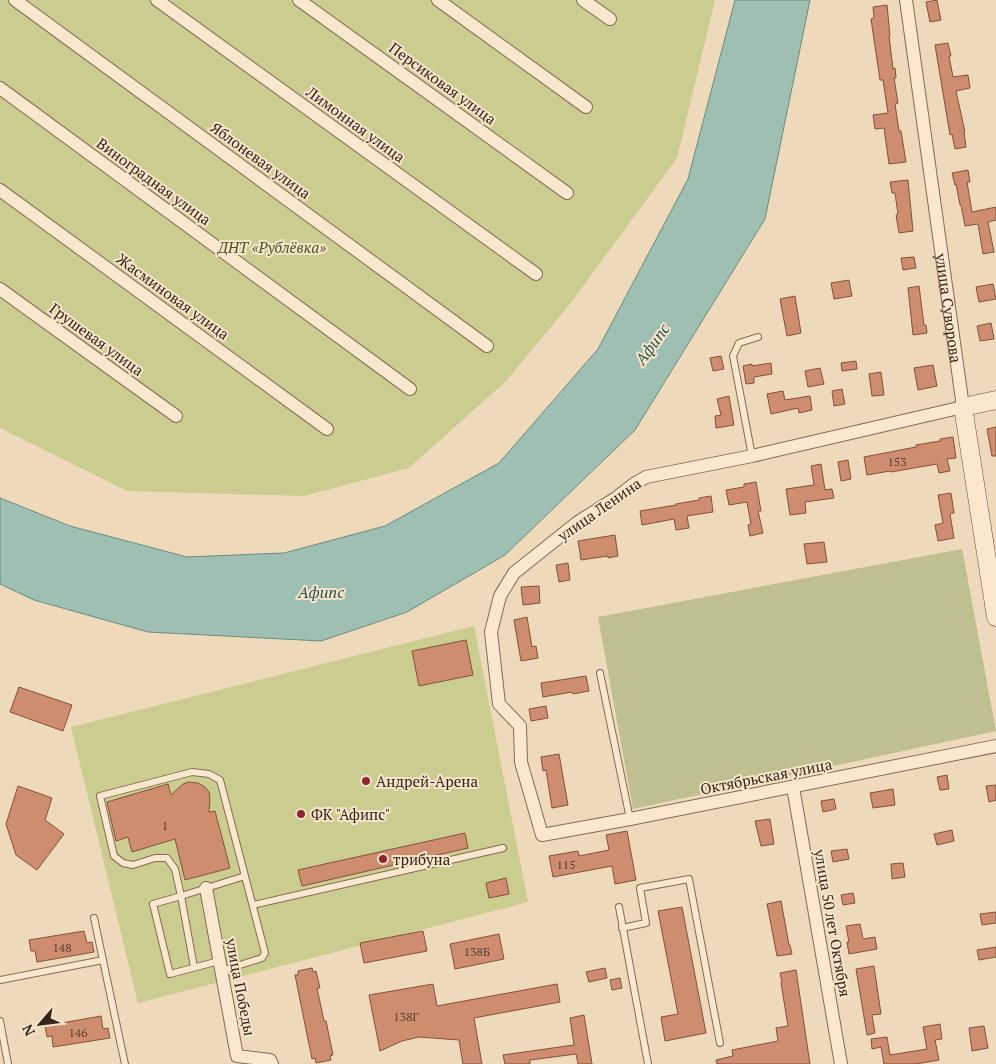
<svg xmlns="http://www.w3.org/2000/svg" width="996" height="1064" viewBox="0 0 996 1064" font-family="'PT Serif',serif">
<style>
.green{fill:#cbcc8f}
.cemetery{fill:#bfc08f}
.water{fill:#9fbfb2;stroke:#678c7f}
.building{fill:#ce8d6f;stroke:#85503a}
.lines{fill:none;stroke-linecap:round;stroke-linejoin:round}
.lane-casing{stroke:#856955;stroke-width:8}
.street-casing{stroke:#856955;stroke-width:14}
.secondary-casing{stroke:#674b38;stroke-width:19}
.lane{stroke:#f9e8cd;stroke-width:6}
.street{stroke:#f9e8cd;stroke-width:12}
.secondary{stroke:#f9e8cd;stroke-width:18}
.poi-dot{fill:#952330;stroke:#f6e5ca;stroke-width:2}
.labels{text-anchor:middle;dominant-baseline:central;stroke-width:4;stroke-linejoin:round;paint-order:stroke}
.number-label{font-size:12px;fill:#5a3e2f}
.street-label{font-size:15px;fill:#34241a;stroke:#f6e5ca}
.park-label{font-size:15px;font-style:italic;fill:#495120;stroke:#f6e5ca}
.poi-label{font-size:15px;fill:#34241a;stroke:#f6e5ca;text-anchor:start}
.water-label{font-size:16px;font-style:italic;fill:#29544d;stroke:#f6e5ca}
</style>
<rect width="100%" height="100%" fill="#eed9bb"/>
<g class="green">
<polygon points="0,0 715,0 677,158 570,304 505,382 409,468 304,496 127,491 0,428"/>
<polygon points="474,626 528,902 138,1003 71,727"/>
</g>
<polygon class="cemetery" points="962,549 996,731 633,809 598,617"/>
<polygon class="water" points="735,0 810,0 765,219 635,430 505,555 407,612 321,641 148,632 34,600 0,584 0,498 70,526 187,557 284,553 385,526 499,463 598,349 688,179"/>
<g class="building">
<polygon points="937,0 941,20 930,22 926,2"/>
<polygon points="887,5 890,36 889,36 893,69 895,68 896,78 894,78 898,103 895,104 899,131 901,131 906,162 889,164 884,128 875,129 873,115 888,113 883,80 880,80 871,19 874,18 873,7"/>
<polygon points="948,43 951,56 949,56 953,77 968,75 970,88 956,91 965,132 964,132 966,147 955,149 952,134 950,135 935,45"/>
<polygon points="968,170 970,182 967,182 972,212 996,207 996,220 988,222 994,252 983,254 978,224 965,226 961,205 960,205 956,184 955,185 952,173"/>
<polygon points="908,180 913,231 899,233 896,215 898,214 895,193 892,193 890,182"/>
<polygon points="914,257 916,268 903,270 901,258"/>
<polygon points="849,280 852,296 834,299 831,283"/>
<polygon points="993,284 996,299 979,302 976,287"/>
<polygon points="919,286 924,325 926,325 927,333 913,335 908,288"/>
<polygon points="795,296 801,333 787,336 780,299"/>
<polygon points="991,323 994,339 980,341 977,326"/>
<polygon points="721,356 724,369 713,371 710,358"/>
<polygon points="856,361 857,369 842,371 841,363"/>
<polygon points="771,363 772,374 754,377 754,383 746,384 743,366 752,364 752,366"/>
<polygon points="933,365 937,386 918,390 914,368"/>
<polygon points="820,368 824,384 808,387 805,371"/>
<polygon points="881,372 884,395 872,396 869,374"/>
<polygon points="842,389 845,404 834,406 832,391"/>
<polygon points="783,391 785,400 810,396 812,410 799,413 798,408 771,414 767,394"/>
<polygon points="729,396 734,425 716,428 715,416 721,415 717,399"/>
<polygon points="996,427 996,456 992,456 987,429"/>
<polygon points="953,437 956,458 947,459 950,471 939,473 937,464 891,472 890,471 867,475 864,457 916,447 916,445 940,441 940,439"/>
<polygon points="848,460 851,479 841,481 838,462"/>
<polygon points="821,464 825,490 832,489 834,498 805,502 806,513 790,515 786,489 814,485 811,466"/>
<polygon points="756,482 761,511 758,511 763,533 750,536 748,525 751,524 747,502 729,505 726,490 744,487 744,484"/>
<polygon points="951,493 954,513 950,514 954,538 938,541 935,525 943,523 938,495"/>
<polygon points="711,496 713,512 687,516 689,528 676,530 674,519 642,525 640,511 676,505 676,504 699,500 699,498"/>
<polygon points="615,535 618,556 608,558 608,556 581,560 578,541"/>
<polygon points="824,542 827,562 807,564 804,544"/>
<polygon points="568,563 570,580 559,582 556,565"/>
<polygon points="539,586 540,603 523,605 521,587"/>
<polygon points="527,617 532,647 536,646 538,658 521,661 514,620"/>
<polygon points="466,640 473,675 419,686 412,651"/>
<polygon points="586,676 589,691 573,694 572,692 543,697 541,683"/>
<polygon points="19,687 72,705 63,731 10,712"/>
<polygon points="546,706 548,718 531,721 529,709"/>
<polygon points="559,754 568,805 552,808 546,770 543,771 541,757"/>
<polygon points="947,775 949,789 940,790 937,777"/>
<polygon points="189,782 198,783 205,787 209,792 210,800 209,812 215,811 230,868 185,880 175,839 132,852 128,837 116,841 107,802 168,784 171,795 183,784"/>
<polygon points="996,785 996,800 989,802 986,786"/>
<polygon points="18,786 52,798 45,820 64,834 37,870 16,855 6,824"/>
<polygon points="893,789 895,805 873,808 870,793"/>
<polygon points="834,799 836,809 823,812 821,801"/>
<polygon points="770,819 774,844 761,846 755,821"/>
<polygon points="952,830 954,841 937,845 934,834"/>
<polygon points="627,831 636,880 615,884 612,866 553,877 549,856 578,851 579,856 609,850 606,835"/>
<polygon points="465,833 468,848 302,886 298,870"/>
<polygon points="847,849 849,859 833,862 831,851"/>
<polygon points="903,863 905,877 892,879 891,864"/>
<polygon points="506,878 509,894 489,898 486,883"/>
<polygon points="853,893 855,903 843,905 841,895"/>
<polygon points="781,901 789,945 790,945 792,954 777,956 767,904"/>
<polygon points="682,907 706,1033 665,1041 661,1017 678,1014 658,911"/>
<polygon points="996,912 996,923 982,925 980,914"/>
<polygon points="860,924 863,939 875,937 877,949 849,954 847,942 849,942 846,926"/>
<polygon points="84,931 87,943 92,942 94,952 37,962 35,951 31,951 29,940"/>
<polygon points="423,931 427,951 364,963 360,943"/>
<polygon points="499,934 504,959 455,969 450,944"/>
<polygon points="996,947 996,957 979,960 977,950"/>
<polygon points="874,966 881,1014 872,1015 875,1033 867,1035 856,969"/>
<polygon points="312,968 313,972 316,971 320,988 317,988 324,1021 326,1021 333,1055 330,1056 331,1060 316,1063 315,1058 312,1059 295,975 298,975 298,971"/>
<polygon points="605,968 607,978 589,982 586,972"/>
<polygon points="796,970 810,1064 717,1064 716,1060 733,1056 732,1050 778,1041 776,1028 788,1026 781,983 782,983 780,973"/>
<polygon points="620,978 622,988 612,990 610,980"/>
<polygon points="433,984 437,1006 557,984 560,1002 474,1018 482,1064 463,1064 459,1040 419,1037 402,1041 380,1051 369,995"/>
<polygon points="584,1015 592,1064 578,1064 576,1054 530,1060 530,1064 505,1064 503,1055 574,1045 570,1018"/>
<polygon points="101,1016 103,1029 108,1028 110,1038 53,1047 52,1036 47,1037 45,1026"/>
<polygon points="940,1024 942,1039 935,1040 939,1060 916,1064 884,1064 881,1047 872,1049 871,1039 887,1037 890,1055 927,1049 923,1027"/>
<polygon points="984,1026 988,1048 972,1051 969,1028"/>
</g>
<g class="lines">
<g class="lane-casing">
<g id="lane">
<polyline points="752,456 733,356 739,343 758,337"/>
<polyline points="600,673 630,819"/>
<polyline points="253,905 503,848"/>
<polyline points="619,907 648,1064"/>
<polyline points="94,918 125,1064"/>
<polyline points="622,928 646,923 640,888 689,879 720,1043"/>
<polyline points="194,967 181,896 153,904 170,974 219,961"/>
<polyline points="221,971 262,958 265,953 220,780 209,774 192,772 100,796 114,856 123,863 133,865 155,858 167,858 175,869 181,896 245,876"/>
<polyline points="0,980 103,960"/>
<polyline points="0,1021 8,1064"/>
</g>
</g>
<g class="street-casing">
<g id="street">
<polyline points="15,0 487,346"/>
<polyline points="157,0 536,274"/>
<polyline points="299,0 567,193"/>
<polyline points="438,0 586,107"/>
<polyline points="583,0 610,19"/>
<path id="s1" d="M906,0L963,407L752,456L646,477L634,484L616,498L578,522L514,573L500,596L491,632L499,704L520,726L521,762L542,835L630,819L996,746"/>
<polyline points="0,88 410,389"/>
<polyline points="0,190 327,429"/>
<polyline points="0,289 176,416"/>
<polyline points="793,787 841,1064"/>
<polyline points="206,888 237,1056 270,1060 272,1064"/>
</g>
</g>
<g class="secondary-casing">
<polyline id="secondary" points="996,400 963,407 996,617"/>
</g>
<use href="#lane" class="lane"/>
<use href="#street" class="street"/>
<use href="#secondary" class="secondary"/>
</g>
<g class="poi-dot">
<circle cx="366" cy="781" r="5"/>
<circle cx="301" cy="814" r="5"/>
<circle cx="383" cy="859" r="5"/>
</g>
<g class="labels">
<g class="number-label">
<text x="897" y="461">153</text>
<text x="165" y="825">1</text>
<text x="566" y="864">115</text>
<text x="62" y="947">148</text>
<text x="477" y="951">138Б</text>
<text x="406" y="1016">138Г</text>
<text x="78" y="1032">146</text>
</g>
<g class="street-label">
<text transform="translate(443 83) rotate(36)">Персиковая улица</text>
<text transform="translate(356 124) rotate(36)">Лимонная улица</text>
<text transform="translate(261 160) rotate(36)">Яблоневая улица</text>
<text transform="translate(154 181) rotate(36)">Виноградная улица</text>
<text transform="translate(173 296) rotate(36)">Жасминовая улица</text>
<text stroke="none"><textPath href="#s1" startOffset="311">улица Суворова</textPath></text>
<text transform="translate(97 339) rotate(36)">Грушевая улица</text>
<text transform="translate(599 509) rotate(-35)">улица Ленина</text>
<text transform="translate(766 776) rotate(-11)">Октябрьская улица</text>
<text transform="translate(833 923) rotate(80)">улица 50 лет Октября</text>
<text transform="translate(241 987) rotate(79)">улица Победы</text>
</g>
<g class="park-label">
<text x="272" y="247">ДНТ «Рублёвка»</text>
</g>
<g class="poi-label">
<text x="376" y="781">Андрей-Арена</text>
<text x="311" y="814">ФК "Афипс"</text>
<text x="393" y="859">трибуна</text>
</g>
<g class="water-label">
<text transform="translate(652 344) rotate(-54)">Афипс</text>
<text x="321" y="592">Афипс</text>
</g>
</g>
<g transform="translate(40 1024) rotate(242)" stroke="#f6e5ca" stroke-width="4" paint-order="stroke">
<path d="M0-4L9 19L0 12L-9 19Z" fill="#34241a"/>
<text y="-8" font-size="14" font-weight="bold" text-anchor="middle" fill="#34241a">N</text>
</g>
</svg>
